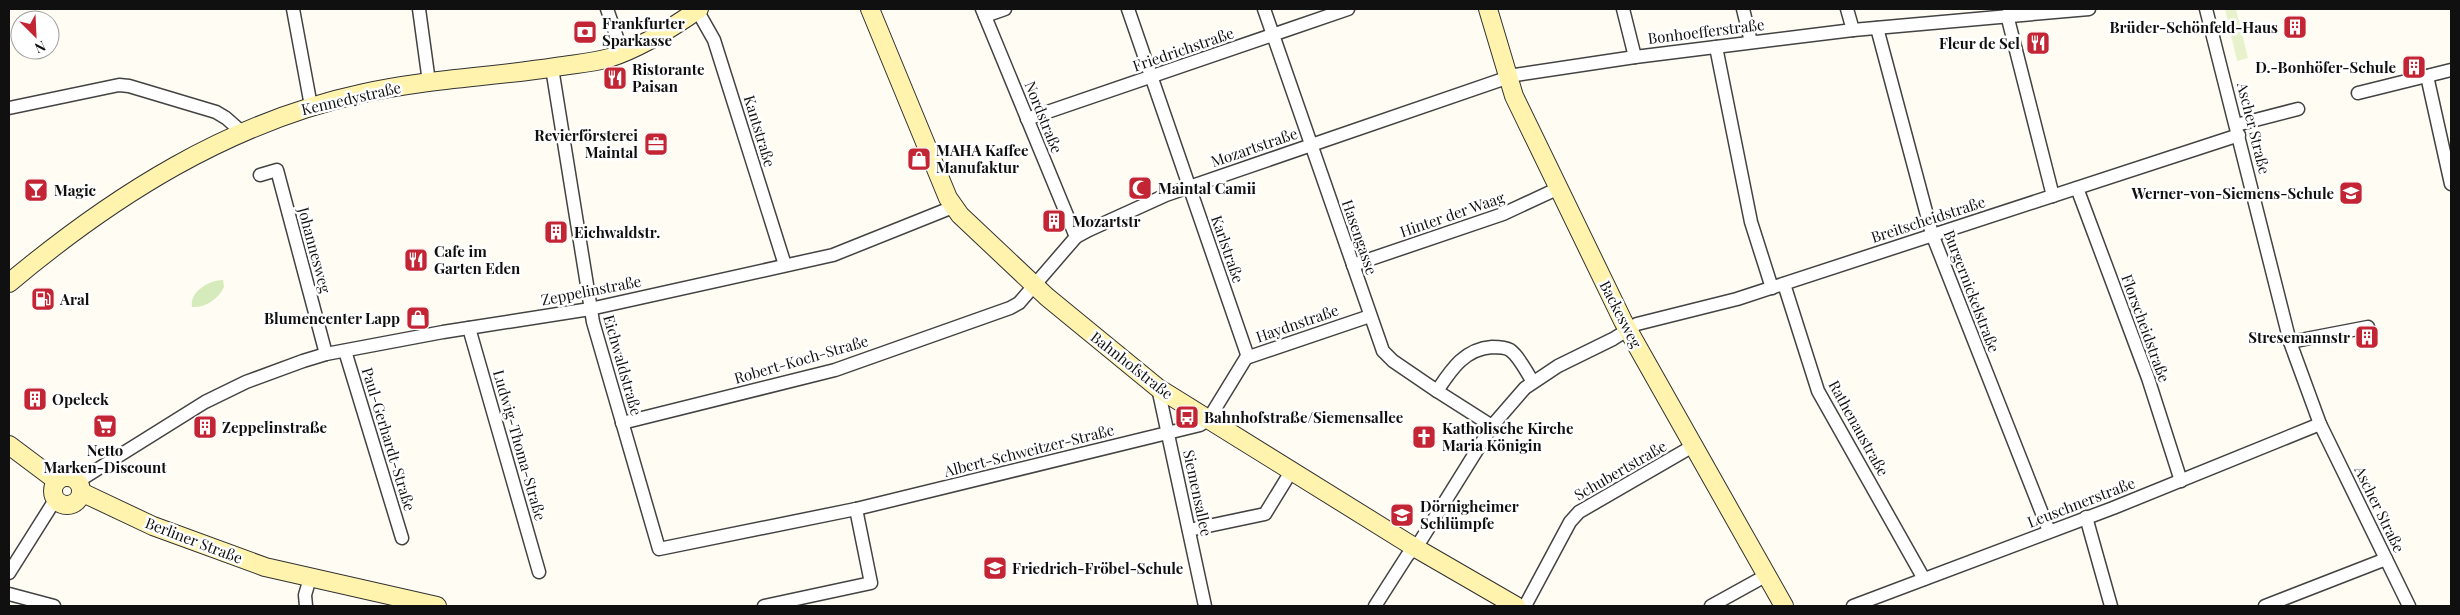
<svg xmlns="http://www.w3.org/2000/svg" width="2460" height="615" viewBox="0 0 2460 615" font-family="'Playfair Display',serif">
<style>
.green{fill:#d6ebbc}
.pitch{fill:#e7f2cd}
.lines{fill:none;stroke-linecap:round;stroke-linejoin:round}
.street-casing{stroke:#434343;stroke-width:15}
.secondary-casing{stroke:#323232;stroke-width:20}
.street{stroke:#fff;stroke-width:12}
.secondary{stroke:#fff3ae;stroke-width:18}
.labels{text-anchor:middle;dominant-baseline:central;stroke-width:5;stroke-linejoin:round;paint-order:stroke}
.poi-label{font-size:15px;font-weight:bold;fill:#101010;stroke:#fff;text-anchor:start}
.street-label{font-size:15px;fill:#101010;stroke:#fff}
</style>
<rect width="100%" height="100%" fill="#fffcf3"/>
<path class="green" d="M223,280L224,287C218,299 206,308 192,307C189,292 209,280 223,280Z"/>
<polygon class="pitch" points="2225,9 2236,9 2248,58 2237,61"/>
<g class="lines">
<g class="street-casing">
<g id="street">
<polyline points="293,9 311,106"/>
<polyline points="419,9 429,82"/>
<polyline points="607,9 622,52"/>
<polyline points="982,9 1076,237"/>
<polyline points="1128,9 1248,357"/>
<polyline points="1264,9 1383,351 1393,361 1437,391 1492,426"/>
<polyline points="1623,9 1635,57"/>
<polyline points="1743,9 1751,42"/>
<polyline points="1847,9 1853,30"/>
<polyline points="2206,9 2290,342 2320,424 2409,606"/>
<polyline points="697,10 714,40 785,265"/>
<polyline points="2007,15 2053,196"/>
<polyline points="985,16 1005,9"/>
<polyline points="1877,28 1932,234 2049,531"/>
<polyline points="1716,47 1751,222 1772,288"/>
<polyline points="552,68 593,322 659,549 856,509 1200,425 1208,420 1246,358 1370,316"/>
<polyline points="2427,76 2451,184"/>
<polyline points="2358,93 2451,70"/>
<polyline points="9,108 119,85 129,86 216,112 226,118 243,133"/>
<polyline points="1027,119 1348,9"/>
<polyline points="2236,125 2298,109"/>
<polyline points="260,175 277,170 326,354"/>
<polyline points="2077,188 2148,378 2181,481"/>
<polyline points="1353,265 1503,214 1559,188"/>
<polyline points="1784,284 1818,391 1924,579"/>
<polyline points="469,328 539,572"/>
<polyline points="2290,342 2368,327"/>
<polyline points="345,351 402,538"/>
<polyline points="1158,388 1205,606"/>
<path d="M1437,391C1451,370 1464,349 1492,347C1498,347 1505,347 1510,350C1520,357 1526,372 1533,382"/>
<polyline points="622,423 835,370 1010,308 1019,303 1076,237 1089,230 1166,195 1515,75 1635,57 1853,30 2089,9"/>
<polyline points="77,482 205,402 246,382 303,361 326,354 443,332 590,309 833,255 953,207"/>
<polyline points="2086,517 2111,606"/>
<polyline points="1189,530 1265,514 1292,470"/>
<polyline points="9,573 55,500"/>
<polyline points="9,594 54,606"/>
<polyline points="306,606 305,595 310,578"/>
<polyline points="764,606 871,583 856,509"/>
<polyline points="1375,606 1407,556 1421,540 1492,426 1525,388 1558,366 1613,339 1637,324 1737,299 2239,135"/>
<polyline points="1525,606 1570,522 1579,512 1693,446"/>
<polyline points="1711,606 1767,575"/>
<polyline points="1853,606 2113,508 2320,424"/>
<polyline points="2265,606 2386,559"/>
</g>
</g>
<g class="secondary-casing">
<g id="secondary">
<polyline points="870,9 948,198 960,215 1047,297 1158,388 1414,547 1516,606"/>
<polyline points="1488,9 1514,96 1623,321 1784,606"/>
<path d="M9,283C113,196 229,122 364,93C427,79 492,77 556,67C573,64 592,63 609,58C640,48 672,28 699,9"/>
<polyline points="9,445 57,481"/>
<circle cx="67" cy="491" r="14"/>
<polyline points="81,492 153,526 265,567 437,606"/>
</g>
</g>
<use href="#street" class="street"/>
<use href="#secondary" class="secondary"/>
</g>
<defs>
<g id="building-square" transform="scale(1.25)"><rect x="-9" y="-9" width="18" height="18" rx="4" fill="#c32534" stroke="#fff"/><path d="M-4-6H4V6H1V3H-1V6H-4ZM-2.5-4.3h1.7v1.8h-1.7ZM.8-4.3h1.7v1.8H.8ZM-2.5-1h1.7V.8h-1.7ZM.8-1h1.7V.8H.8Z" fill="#fff"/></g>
<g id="bank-square" transform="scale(1.25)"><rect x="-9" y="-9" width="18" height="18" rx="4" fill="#c32534" stroke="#fff"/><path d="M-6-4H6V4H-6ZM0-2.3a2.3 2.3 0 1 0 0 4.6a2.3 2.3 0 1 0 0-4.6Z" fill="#fff"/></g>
<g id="restaurant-square" transform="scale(1.25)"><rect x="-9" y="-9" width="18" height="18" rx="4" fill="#c32534" stroke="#fff"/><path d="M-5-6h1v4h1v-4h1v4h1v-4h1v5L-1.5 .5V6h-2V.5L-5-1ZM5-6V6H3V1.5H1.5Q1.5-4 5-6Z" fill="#fff"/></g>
<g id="office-square" transform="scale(1.25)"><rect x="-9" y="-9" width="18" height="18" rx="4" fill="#c32534" stroke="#fff"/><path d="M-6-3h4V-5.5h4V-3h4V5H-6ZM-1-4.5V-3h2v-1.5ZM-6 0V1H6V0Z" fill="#fff"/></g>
<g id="shop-square" transform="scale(1.25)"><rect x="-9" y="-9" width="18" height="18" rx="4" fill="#c32534" stroke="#fff"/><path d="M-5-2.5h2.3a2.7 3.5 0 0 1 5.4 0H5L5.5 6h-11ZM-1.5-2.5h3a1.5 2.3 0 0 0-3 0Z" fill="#fff"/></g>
<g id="mosque-square" transform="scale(1.25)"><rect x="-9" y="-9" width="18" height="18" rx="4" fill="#c32534" stroke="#fff"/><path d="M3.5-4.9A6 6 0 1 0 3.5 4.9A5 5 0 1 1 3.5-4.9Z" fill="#fff"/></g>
<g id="bar-square" transform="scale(1.25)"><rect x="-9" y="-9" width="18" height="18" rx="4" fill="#c32534" stroke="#fff"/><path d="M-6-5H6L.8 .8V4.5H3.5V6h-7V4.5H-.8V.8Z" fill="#fff"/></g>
<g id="school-square" transform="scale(1.25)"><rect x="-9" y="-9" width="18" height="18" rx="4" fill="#c32534" stroke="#fff"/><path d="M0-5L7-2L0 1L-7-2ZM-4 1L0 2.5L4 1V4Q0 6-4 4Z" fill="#fff"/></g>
<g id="fuel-square" transform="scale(1.25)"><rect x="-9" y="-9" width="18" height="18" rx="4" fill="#c32534" stroke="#fff"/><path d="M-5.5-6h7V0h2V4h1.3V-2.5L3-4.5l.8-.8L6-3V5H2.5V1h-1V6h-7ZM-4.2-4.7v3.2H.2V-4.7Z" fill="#fff"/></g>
<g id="bus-square" transform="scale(1.25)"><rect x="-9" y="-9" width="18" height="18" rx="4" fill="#c32534" stroke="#fff"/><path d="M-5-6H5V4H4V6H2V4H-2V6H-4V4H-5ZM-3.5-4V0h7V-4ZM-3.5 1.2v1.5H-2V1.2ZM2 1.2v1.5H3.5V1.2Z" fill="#fff"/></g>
<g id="supermarket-square" transform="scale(1.25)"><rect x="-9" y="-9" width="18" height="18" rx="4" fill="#c32534" stroke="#fff"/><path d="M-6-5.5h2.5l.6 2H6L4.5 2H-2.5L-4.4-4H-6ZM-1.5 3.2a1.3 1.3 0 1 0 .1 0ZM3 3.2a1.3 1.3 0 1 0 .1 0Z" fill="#fff"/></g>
<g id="church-square" transform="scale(1.25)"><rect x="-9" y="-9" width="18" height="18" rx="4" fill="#c32534" stroke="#fff"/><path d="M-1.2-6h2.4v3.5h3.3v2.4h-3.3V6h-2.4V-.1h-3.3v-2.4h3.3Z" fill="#fff"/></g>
</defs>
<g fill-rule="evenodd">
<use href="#building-square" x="2295" y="27"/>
<use href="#bank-square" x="585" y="32"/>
<use href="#restaurant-square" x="2038" y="43"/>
<use href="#building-square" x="2414" y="67"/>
<use href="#restaurant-square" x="615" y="78"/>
<use href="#office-square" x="656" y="144"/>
<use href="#shop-square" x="919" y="159"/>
<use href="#mosque-square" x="1140" y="188"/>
<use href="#bar-square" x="36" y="190"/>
<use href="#school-square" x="2351" y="193"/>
<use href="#building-square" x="1054" y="221"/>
<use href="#building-square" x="556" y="232"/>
<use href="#restaurant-square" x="416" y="260"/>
<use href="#fuel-square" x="43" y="299"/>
<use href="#shop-square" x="418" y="318"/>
<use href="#building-square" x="2367" y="337"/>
<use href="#building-square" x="35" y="399"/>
<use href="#bus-square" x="1187" y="417"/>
<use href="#supermarket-square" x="105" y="426"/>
<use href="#building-square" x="205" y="427"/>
<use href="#church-square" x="1424" y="437"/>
<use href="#school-square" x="1402" y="515"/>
<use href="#school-square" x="995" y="568"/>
</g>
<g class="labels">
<g class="poi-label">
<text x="602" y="23">Frankfurter<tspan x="602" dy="17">Sparkasse</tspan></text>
<text x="2278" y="27" text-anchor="end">Brüder-Schönfeld-Haus</text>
<text x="2020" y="43" text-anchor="end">Fleur de Sel</text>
<text x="2396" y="67" text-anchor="end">D.-Bonhöfer-Schule</text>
<text x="632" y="69">Ristorante<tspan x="632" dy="17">Paisan</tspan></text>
<text x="638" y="135" text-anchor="end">Revierförsterei<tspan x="638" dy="17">Maintal</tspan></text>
<text x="936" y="150">MAHA Kaffee<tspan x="936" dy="17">Manufaktur</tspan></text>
<text x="1158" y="188">Maintal Camii</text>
<text x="54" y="190">Magic</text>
<text x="2334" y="193" text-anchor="end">Werner-von-Siemens-Schule</text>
<text x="1072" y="221">Mozartstr</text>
<text x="574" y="232">Eichwaldstr.</text>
<text x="434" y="251">Cafe im<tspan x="434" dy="17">Garten Eden</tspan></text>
<text x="60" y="299">Aral</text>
<text x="400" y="318" text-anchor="end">Blumencenter Lapp</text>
<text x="2350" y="337" text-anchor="end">Stresemannstr</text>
<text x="52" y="399">Opeleck</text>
<text x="1204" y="417">Bahnhofstraße/Siemensallee</text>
<text x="222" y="427">Zeppelinstraße</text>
<text x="1442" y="428">Katholische Kirche<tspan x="1442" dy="17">Maria Königin</tspan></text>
<text x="105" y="450" text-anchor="middle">Netto<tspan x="105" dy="17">Marken-Discount</tspan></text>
<text x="1420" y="506">Dörnigheimer<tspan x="1420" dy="17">Schlümpfe</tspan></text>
<text x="1012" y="568">Friedrich-Fröbel-Schule</text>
</g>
<g class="street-label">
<text transform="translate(1706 31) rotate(-7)">Bonhoefferstraße</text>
<text transform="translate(1183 49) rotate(-19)">Friedrichstraße</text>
<text transform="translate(351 98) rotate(-13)">Kennedystraße</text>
<text transform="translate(1044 117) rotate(68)">Nordstraße</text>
<text transform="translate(2254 128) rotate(76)">Ascher Straße</text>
<text transform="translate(760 131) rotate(73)">Kantstraße</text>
<text transform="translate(1254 147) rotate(-19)">Mozartstraße</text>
<text transform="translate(1452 214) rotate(-19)">Hinter der Waag</text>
<text transform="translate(1928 219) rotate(-18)">Breitscheidstraße</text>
<text transform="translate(1360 237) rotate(71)">Hasengasse</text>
<text transform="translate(1228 249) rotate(71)">Karlstraße</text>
<text transform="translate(315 250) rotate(75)">Johannesweg</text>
<text transform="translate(591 290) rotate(-11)">Zeppelinstraße</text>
<text transform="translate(1972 291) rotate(69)">Burgernickelstraße</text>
<text transform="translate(1621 314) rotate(63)">Backesweg</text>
<text transform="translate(1297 323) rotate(-19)">Haydnstraße</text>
<text transform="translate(2146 328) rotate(70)">Florscheidstraße</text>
<text transform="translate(801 359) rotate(-16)">Robert-Koch-Straße</text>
<text transform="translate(623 365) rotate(74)">Eichwaldstraße</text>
<text transform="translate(1132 365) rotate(38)">Bahnhofstraße</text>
<text transform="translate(1859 428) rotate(61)">Rathenaustraße</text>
<text transform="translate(389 439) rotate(73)">Paul-Gerhardt-Straße</text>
<text transform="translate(520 445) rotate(74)">Ludwig-Thoma-Straße</text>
<text transform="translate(1029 450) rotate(-14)">Albert-Schweitzer-Straße</text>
<text transform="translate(1620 470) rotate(-30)">Schubertstraße</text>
<text transform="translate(1198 493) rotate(78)">Siemensallee</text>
<text transform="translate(2081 502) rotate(-21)">Leuschnerstraße</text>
<text transform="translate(2380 509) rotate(64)">Ascher Straße</text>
<text transform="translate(194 540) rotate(21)">Berliner Straße</text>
</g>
</g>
<rect width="2460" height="615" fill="none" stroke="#101010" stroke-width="20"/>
<g transform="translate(35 35) rotate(156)"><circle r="24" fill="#ffffff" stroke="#9f9f9f"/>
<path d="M0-4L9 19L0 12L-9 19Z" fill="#c32534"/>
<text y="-8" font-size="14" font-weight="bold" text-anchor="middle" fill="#101010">N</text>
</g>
</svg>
